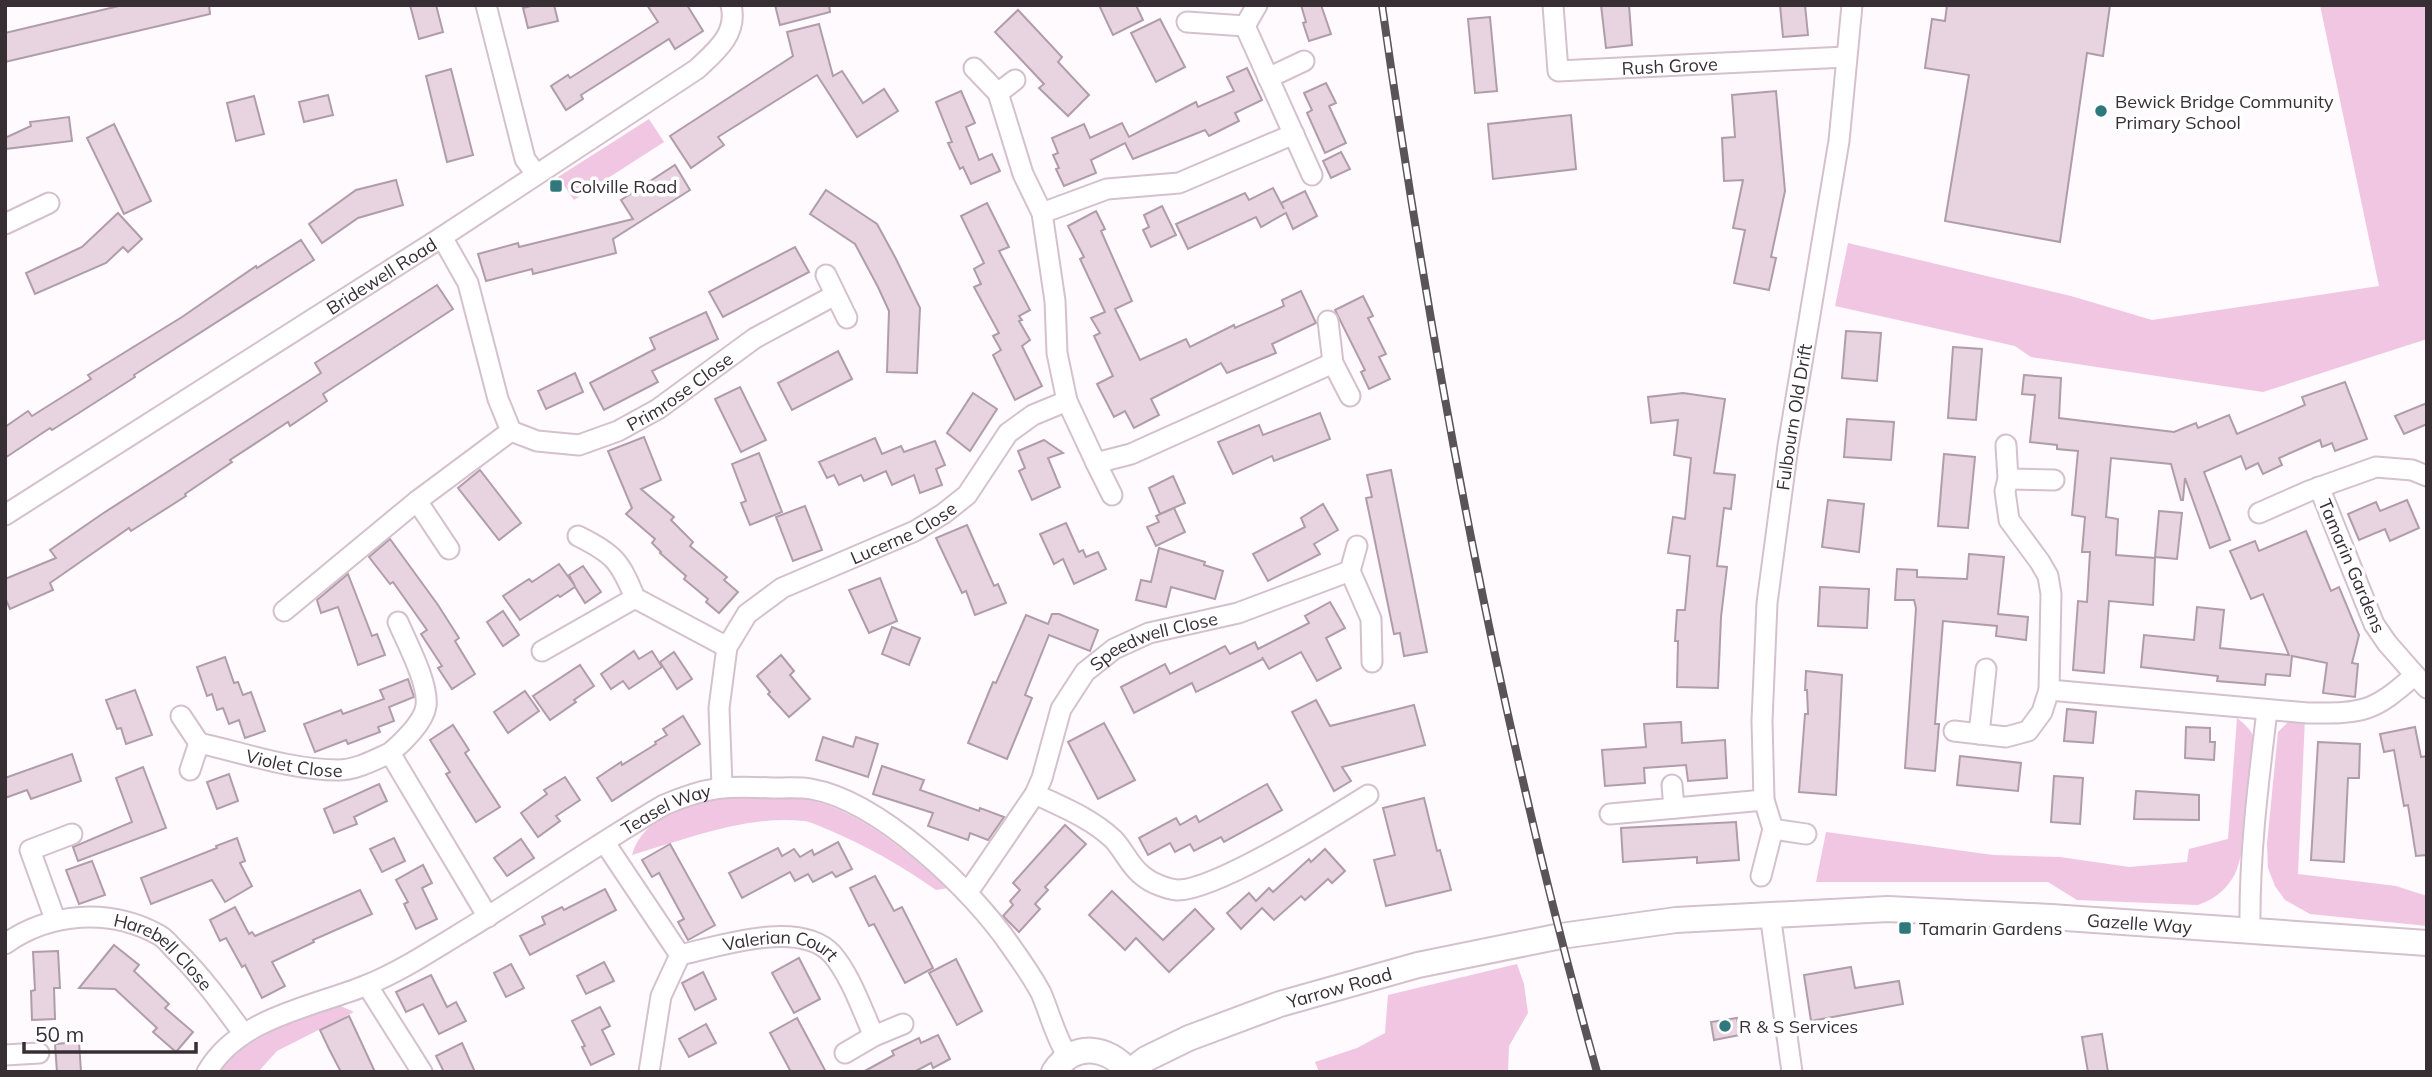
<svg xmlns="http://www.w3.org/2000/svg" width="2432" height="1077" viewBox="0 0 2432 1077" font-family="Mulish,sans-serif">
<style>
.green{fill:#f0c6e2}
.building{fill:#e8d4e1;stroke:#b09da9;stroke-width:2}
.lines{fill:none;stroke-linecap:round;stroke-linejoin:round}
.minor-casing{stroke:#d4c1cd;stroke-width:23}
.tertiary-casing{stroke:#d4c1cd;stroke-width:28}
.minor{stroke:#fff;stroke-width:19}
.tertiary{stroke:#fff;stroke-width:24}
.rail-casing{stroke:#5a5358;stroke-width:8}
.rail{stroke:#fff;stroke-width:5;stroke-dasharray:16;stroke-linecap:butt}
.poi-dot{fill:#2f797c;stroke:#fff;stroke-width:2.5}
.labels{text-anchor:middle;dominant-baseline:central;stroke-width:7;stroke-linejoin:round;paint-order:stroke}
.street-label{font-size:18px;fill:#372f34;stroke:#fff}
.poi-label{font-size:18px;fill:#372f34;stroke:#fff;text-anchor:start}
</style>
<rect width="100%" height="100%" fill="#fefafd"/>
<g class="green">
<polygon points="2320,5 2427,5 2427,339 2263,392 2031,357 2015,346 1835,306 1848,243 2071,296 2152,320 2379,286"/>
<polygon points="649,119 664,142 574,200 558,177"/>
<path d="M2237,718C2246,725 2254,732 2255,744C2257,765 2244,857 2235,874C2226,890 2215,899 2198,905L2077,900L2048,882H1816L1826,832L1993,855L2060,857L2129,867L2187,862L2189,849L2228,839Z"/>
<polygon points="2305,718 2298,874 2396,886 2427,896 2427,926 2310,914 2285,900 2275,886 2268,868 2267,844 2278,732 2289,721"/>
<path d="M726,797C747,797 770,795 791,797C853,803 903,849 948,888L936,890C902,866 867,846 829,830C821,827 812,822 804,821C745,815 687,839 632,855C643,815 690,806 726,797Z"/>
<polygon points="1517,964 1524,984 1528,1013 1509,1046 1508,1072 1319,1072 1315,1062 1357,1048 1385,1033 1388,995"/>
<path d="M336,1004L354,1012L277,1051L258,1072H219C248,1036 295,1020 336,1004Z"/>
</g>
<g class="building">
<polygon points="123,5 209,5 210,14 5,62 5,33"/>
<polygon points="410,5 436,5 443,32 419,39"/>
<polygon points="535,5 554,5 558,21 528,28 523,8"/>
<polygon points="647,5 687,5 703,31 675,49 669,39 581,95 583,99 566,110 551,86 568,75 570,78 658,22"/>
<polygon points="775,5 829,5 830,12 780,25"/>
<polygon points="1099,5 1136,5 1143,20 1113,35"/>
<polygon points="1301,5 1321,5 1331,34 1309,41 1303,23 1306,22"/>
<polygon points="1601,5 1629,5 1632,45 1606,48"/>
<polygon points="1780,5 1805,5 1808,35 1783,37"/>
<polygon points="1947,5 2110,5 2103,56 2087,53 2060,242 1945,221 1969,75 1925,68 1932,19 1945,21"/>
<polygon points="1018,10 1062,57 1058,62 1089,95 1068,116 1039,88 1044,84 995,32"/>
<polygon points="1490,17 1497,91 1475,93 1468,19"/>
<polygon points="1160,19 1185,67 1156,82 1131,33"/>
<polygon points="819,24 833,76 842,71 863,103 884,89 898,111 857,137 817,75 718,137 724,145 691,168 670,136 793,56 787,32"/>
<polygon points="1247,68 1262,100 1235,113 1239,121 1209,136 1205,130 1133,159 1125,143 1091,160 1096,173 1064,186 1056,169 1059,168 1053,155 1058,153 1052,138 1084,124 1090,138 1122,123 1129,137 1196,102 1198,107 1234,91 1227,77"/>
<polygon points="451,69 473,155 447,162 426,76"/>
<polygon points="1326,83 1336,103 1329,106 1346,143 1325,153 1307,113 1312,110 1304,93"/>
<polygon points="961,91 975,123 966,127 979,160 992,154 1000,171 971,184 963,167 960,169 948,143 952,142 936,102"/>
<polygon points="1776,91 1785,191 1771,257 1776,258 1769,290 1734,283 1745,230 1733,228 1743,180 1724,181 1722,138 1735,137 1732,95"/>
<polygon points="328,95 333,115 304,122 299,102"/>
<polygon points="254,96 264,134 236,141 227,103"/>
<polygon points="1571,115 1576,169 1493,179 1488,124"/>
<polygon points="69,117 72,141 5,149 5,138 31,126 30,122"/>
<polygon points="114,124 151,201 124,214 87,138"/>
<polygon points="1341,152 1350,169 1331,178 1323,161"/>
<polygon points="675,165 690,190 613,239 616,253 533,274 532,269 486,281 478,254 518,243 519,247 633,219 621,200"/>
<polygon points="396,180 403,205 358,218 322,243 309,224 356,190"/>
<polygon points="1273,188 1284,209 1281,203 1305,191 1317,216 1293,229 1286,213 1261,227 1256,217 1188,249 1176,224 1245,193 1249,200"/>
<polygon points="826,190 877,224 895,257 920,308 917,373 887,372 889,311 878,287 855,244 810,214"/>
<polygon points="987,203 1009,247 999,251 1030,310 1019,316 1022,320 1019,321 1030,340 1022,346 1042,386 1015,400 993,355 1001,350 993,336 999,333 974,287 981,284 974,269 984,263 961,216"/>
<polygon points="1162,206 1176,235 1151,247 1143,230 1149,227 1144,215"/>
<polygon points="1096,211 1105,229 1101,231 1132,301 1115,309 1140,360 1186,339 1190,347 1234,325 1235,328 1284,306 1282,300 1301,291 1316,323 1272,344 1276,353 1227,373 1221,363 1151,399 1159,415 1134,428 1125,411 1114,417 1097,384 1113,376 1094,336 1100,333 1091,318 1105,312 1080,259 1084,257 1068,226"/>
<polygon points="118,213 142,239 128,252 123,247 106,263 35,294 26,273 82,247"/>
<polygon points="301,240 314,260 134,375 135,377 71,418 52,430 50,428 5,458 5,427 28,411 32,416 59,399 91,379 88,375 182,317 256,266 257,268"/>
<polygon points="795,247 809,272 723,317 709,292"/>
<polygon points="437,285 453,309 323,394 327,401 290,426 288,422 230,460 232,462 185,494 186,496 131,531 129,528 50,583 53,590 10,609 5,598 5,579 56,558 50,550 102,514 321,373 315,363"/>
<polygon points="1363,296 1373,316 1368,318 1386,354 1379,357 1390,379 1369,389 1361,372 1365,370 1335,310"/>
<polygon points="706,312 718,339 652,371 658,382 604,410 590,383 655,349 650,338"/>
<polygon points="1846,331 1881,333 1877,381 1842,378"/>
<polygon points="1953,347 1982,349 1976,420 1948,418"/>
<polygon points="838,351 852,379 792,410 778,383"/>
<polygon points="575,373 583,392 546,409 538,391"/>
<polygon points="2024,375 2061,378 2059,418 2174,432 2196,423 2198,428 2229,415 2237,434 2305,405 2302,397 2345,382 2367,439 2335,451 2332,443 2322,447 2320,440 2279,458 2282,465 2263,474 2258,463 2246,469 2241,456 2204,472 2230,540 2210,548 2185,478 2183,500 2181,500 2171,464 2111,458 2106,517 2118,519 2116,555 2155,558 2153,605 2109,601 2104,673 2073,670 2078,601 2087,602 2090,552 2082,552 2085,517 2072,515 2078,451 2057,449 2057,445 2030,442 2035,395 2022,394"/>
<polygon points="740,387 766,440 741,452 715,399"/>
<polygon points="973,393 997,409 970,451 947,433"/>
<polygon points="1683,393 1725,399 1714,473 1735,475 1731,509 1724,508 1717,566 1727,567 1721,617 1718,688 1677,687 1678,641 1675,641 1677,610 1685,610 1690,556 1668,553 1673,517 1685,519 1691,458 1674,455 1678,420 1651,423 1648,397"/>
<polygon points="2427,403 2427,424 2404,434 2395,416"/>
<polygon points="1320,413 1330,439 1274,461 1272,456 1233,474 1218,442 1259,425 1263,435"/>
<polygon points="1847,419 1894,422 1891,460 1844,457"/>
<polygon points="644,437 661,480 641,489 674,517 671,520 693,542 690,546 727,577 724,580 738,592 719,613 706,602 708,599 684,579 686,576 660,553 661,552 652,543 655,539 626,514 632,508 608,451"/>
<polygon points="875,438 882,454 901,446 904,452 935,441 945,465 936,469 942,485 920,493 914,475 892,485 886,471 864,481 861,475 839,485 834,475 827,478 819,462"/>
<polygon points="1044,440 1063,453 1048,458 1060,487 1032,500 1019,471 1025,468 1018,451"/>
<polygon points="759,453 782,512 750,525 741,503 746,501 732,464"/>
<polygon points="1944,454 1975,457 1968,528 1938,526"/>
<polygon points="480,470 521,523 499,540 458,488"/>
<polygon points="1391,470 1427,652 1404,656 1400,633 1394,634 1366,498 1372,497 1367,475"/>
<polygon points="1173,476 1185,503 1160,514 1149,488"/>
<polygon points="1828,500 1864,504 1859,552 1822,547"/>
<polygon points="2407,500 2419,528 2390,541 2385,529 2359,540 2348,514 2376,502 2380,511"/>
<polygon points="1323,504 1338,530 1314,544 1320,554 1268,581 1253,554 1305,527 1301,518"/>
<polygon points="805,506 822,550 793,561 776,517"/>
<polygon points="1174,508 1185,532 1156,546 1147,527 1159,522 1156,516"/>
<polygon points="2159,511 2182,513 2177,559 2155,557"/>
<polygon points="1066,523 1079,552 1083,550 1086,557 1098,552 1106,569 1074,584 1063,559 1054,564 1040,534"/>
<polygon points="967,525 994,586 998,584 1006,603 975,615 966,591 962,593 936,538"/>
<polygon points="2306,531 2331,591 2339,587 2359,635 2352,663 2358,664 2355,697 2323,693 2327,663 2292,656 2290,676 2266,674 2265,685 2217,681 2218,676 2141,667 2144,635 2194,640 2197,607 2224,610 2220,648 2289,655 2263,594 2251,599 2230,551 2255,541 2259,551"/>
<polygon points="390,539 438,605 459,638 455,641 475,674 452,689 438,668 442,666 421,634 427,630 393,582 390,584 369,557"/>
<polygon points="1159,548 1205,562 1204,565 1223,571 1215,599 1171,587 1166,607 1136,600 1141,580 1151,582"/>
<polygon points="1969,554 2004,557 1998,614 2028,617 2026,640 1996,636 1997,626 1943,621 1935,724 1939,724 1935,771 1905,768 1916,608 1914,600 1895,600 1897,569 1917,570 1917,577 1967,579"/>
<polygon points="559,564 575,586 569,575 583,566 601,592 585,603 575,587 560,597 558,595 520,620 503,596 529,579 532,582"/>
<polygon points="348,574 372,636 377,634 385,655 358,665 338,607 321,613 317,600"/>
<polygon points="880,578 897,621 869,633 849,590"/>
<polygon points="1820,587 1869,589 1867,628 1818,626"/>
<polygon points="1330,602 1345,628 1326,638 1341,668 1317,681 1301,652 1269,669 1262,657 1263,659 1196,692 1192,683 1134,713 1121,687 1165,664 1170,674 1225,646 1230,654 1255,642 1258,649 1309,623 1305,616"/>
<polygon points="503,611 519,635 503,646 487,622"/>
<polygon points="1052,614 1059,614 1098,630 1090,651 1049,635 1025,695 1032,698 1007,759 968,743 993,682 996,683 1026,615 1048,624"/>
<polygon points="892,627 920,638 909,665 882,654"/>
<polygon points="634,651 639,659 652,651 662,667 629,689 623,681 611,689 601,674"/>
<polygon points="674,652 692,679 677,689 660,662"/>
<polygon points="781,655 794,671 790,675 810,699 789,717 768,694 770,692 757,676"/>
<polygon points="225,657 234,683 238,682 243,695 251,692 265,731 245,738 239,720 229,724 223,708 217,710 212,694 207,696 197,667"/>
<polygon points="580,665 594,686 574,700 576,702 550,720 533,696"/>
<polygon points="1806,671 1842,675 1836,795 1799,792 1805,714 1808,714 1807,690 1805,690"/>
<polygon points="408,679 414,697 389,707 394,721 378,727 380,732 348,744 346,740 315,752 304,724 341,710 343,714 384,699 380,690"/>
<polygon points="135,690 152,735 126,744 121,728 117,729 106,700"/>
<polygon points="525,691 539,711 508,733 494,712"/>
<polygon points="1316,700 1330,726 1414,705 1425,745 1342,767 1351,781 1334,791 1292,712"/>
<polygon points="2067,709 2096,712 2093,743 2064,741"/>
<polygon points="683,716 700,744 612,801 597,778 621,762 622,765 656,744 655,742 667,735 663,729"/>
<polygon points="1681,722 1682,743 1725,740 1727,778 1688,781 1686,765 1644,768 1645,783 1605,786 1602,750 1646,747 1644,724"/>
<polygon points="1104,723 1135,780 1098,799 1068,742"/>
<polygon points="453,725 469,750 465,753 500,807 476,822 446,774 450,772 430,740"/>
<polygon points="2186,727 2210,728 2210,742 2215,742 2214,760 2185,758"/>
<polygon points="2415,727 2421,757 2427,756 2427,855 2416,856 2408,805 2404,806 2394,750 2384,752 2380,734"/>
<polygon points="823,737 853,747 856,737 878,744 868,777 816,760"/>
<polygon points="2318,742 2360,744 2359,778 2348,778 2344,862 2311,860"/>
<polygon points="72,754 81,781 31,799 27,790 5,798 5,778"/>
<polygon points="1960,756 2021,763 2018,791 1957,785"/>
<polygon points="882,766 924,780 920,790 979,811 980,808 1004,817 988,840 970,833 968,840 928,826 933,813 873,794"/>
<polygon points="143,767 166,828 78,861 73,847 132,822 116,778"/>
<polygon points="229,774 238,801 217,809 207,782"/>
<polygon points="2054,776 2083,778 2080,824 2051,822"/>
<polygon points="565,777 580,800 556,816 560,821 538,837 521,813 547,794 544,790"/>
<polygon points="379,784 387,801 354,817 357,824 334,833 324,809"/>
<polygon points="1267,784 1282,810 1224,842 1221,837 1194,851 1190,844 1175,852 1170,843 1148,855 1139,838 1176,818 1180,825 1196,816 1199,822"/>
<polygon points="2136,791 2199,795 2199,820 2134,819"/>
<polygon points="1424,798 1437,851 1440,850 1451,890 1386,906 1374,860 1395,855 1383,808"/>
<polygon points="1736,822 1739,860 1697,863 1697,857 1623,862 1621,828"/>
<polygon points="1065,825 1086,844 1045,887 1048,890 1035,904 1040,909 1019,932 1003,916 1013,905 1010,901 1020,890 1013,883"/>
<polygon points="237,838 245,861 240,863 252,886 225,902 212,880 151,904 141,878 217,848 216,846"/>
<polygon points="394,838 405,861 382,872 370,849"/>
<polygon points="521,839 534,858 507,876 494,858"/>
<polygon points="838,842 852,869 836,877 832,872 813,882 808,874 795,881 790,872 742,898 729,873 778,848 782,856 794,849 800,857 812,850 814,855"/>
<polygon points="670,844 715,925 688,940 678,922 684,919 659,873 652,877 642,860"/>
<polygon points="1325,849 1345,871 1332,883 1328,879 1305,900 1301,896 1274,920 1262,908 1241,929 1227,913 1249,893 1256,901 1269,888 1273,892 1309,859 1311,862"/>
<polygon points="92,861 105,895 79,904 66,870"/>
<polygon points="423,865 432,883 422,888 437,919 416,929 404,904 408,902 396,880"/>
<polygon points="875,876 894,911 902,907 933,968 905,983 874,924 869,926 850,888"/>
<polygon points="605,889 616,910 530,955 520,936 545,924 542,917 562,907 564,910"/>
<polygon points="360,890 372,914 313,940 314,942 272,962 285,986 262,998 245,965 242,967 226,938 220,941 210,920 235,907 249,934 252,932 255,936"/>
<polygon points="1112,891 1163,940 1195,909 1214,929 1169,972 1136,938 1125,950 1089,915"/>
<polygon points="114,945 139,965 134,971 169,1004 165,1008 193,1032 176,1052 153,1032 157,1028 115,989 79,988"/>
<polygon points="58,951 60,988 54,988 55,1019 32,1020 31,991 35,990 33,952"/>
<polygon points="799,958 820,999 794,1013 772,973"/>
<polygon points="956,959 982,1011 957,1025 929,973"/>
<polygon points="604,962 614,981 586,994 577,976"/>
<polygon points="511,964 524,988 506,997 494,973"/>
<polygon points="1851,967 1855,988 1899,981 1903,1004 1811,1021 1804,975"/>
<polygon points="703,972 716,999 695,1010 682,983"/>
<polygon points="431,975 447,1007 456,1002 466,1021 439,1034 423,1004 406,1012 396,992"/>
<polygon points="600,1007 610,1026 602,1030 614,1054 591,1065 582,1047 585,1046 572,1021"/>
<polygon points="349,1016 356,1031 375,1072 341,1072 329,1049 320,1030"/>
<polygon points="797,1018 826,1072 791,1072 770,1033"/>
<polygon points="1737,1018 1740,1035 1714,1040 1711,1022"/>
<polygon points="706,1024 716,1043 689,1057 679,1039"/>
<polygon points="2102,1034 2108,1072 2088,1072 2082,1037"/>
<polygon points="938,1035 950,1059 933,1068 931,1063 914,1072 863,1072 894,1055 892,1051 919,1038 921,1043"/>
<polygon points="79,1042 81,1072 57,1072 55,1044"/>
<polygon points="462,1043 475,1072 444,1072 436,1056"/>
</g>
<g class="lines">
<g class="minor-casing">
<g id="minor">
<polyline points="486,5 525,159 536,174"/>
<path id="s1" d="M1553,5L1558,71L1846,57"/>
<polyline points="1187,22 1245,26 1257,5"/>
<polyline points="1245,26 1312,175"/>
<polyline points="974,68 998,93 1015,80"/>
<polyline points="1268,78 1304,61"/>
<polyline points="998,93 1023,174 1042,213"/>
<polyline points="5,224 49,203"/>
<path id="s2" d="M442,237L468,283L498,399L511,431L537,441L579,445L618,431L658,409L755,338L835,295"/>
<polyline points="826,275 847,318"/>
<polyline points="1328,321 1333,363 1350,396"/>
<polyline points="1067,401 1096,463 1131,454 1333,363"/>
<polyline points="1096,463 1112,495"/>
<polyline points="2008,479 2054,480"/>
<polyline points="417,501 449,549"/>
<polyline points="2259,513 2309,491 2376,467 2412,470 2427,476"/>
<path id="s3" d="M5,515L442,237L697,69C716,51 738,34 731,5"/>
<path d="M578,536C614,554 620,561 635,598L727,647"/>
<polyline points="1357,546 1350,571 1371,619 1372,662"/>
<polyline points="284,611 417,501 511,431"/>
<polyline points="542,651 635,598"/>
<polyline points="2415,675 2427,688"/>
<path d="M2049,690L2308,713C2364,713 2372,713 2415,675L2387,643L2374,624L2319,487"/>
<polyline points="181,716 199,743"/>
<polyline points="1954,731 2006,737 2028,731 2042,712 2049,690 2051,594 2048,576 2040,562 2009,520 2005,491 2008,479 2006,445"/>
<polyline points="1979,734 1986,669"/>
<path d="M390,753C402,743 424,722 426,706C429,684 407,643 398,622"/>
<path id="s4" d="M190,770L199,743C244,753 292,770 338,770C356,770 374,760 390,753L488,917"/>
<polyline points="1672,785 1674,808"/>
<path id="s5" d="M722,786L719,708L727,647L747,614L782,588L915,531L943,514L967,495L1008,433L1033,415L1067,401L1057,353L1055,301L1042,213L1107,189L1179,183L1294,134"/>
<path d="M1035,794C1062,807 1091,818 1113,839C1124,850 1130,867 1143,876C1151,883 1167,889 1177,890C1214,891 1333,817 1368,795"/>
<polyline points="1610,814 1764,800"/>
<polyline points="1773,829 1806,834"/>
<polyline points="605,843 680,955"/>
<path id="s6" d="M1761,876L1773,829L1764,800L1762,721L1767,603L1788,446L1839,141L1852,5"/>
<path id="s7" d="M968,892L1035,794L1042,778L1061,709L1085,672L1114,649L1149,633L1238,613L1350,571"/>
<polyline points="1770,914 1792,1072"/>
<polyline points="55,919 30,850 72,834"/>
<path d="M2250,930C2249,856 2258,784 2267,711"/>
<path id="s8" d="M5,944C50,912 110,908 159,935C165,938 170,945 175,950C201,975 222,1004 243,1033"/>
<polyline points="367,985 422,1072"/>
<polyline points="845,1053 874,1036 903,1024"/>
<polyline points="5,1055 39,1053"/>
<path id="s9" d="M207,1072C239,1017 313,1007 367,985C399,972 428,953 456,936C526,894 594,846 664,805C708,786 726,786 773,788C785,788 799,787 811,789C880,801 974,891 1012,948C1022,962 1033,978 1041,993C1051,1016 1054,1034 1068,1057"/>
<path id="s10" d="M649,1072L661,996L680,955C719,946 800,919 832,954C851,976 862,1010 874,1036"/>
</g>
</g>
<g class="tertiary-casing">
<g id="tertiary">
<path d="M1054,1072C1074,1041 1108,1046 1129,1072"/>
<path id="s11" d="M1129,1072L1146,1059L1189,1038L1280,1004L1418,965L1561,936L1676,920L1888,909L2051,917L2427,943"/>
</g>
</g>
<use href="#minor" class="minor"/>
<use href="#tertiary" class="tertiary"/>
<g class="rail-casing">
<path id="rail" d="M1382,5C1433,364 1499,722 1597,1072"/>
</g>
<use href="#rail" class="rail"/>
</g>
<g class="poi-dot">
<circle cx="2101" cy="111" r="7"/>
<rect x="549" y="179" width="14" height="14" rx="3.5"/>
<rect x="1898" y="921" width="14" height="14" rx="3.5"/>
<circle cx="1725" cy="1026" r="7"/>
</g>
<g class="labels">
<g class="street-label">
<text stroke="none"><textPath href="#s1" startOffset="178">Rush Grove</textPath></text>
<text stroke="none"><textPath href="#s3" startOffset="446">Bridewell Road</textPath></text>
<text stroke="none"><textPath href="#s2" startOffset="392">Primrose Close</textPath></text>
<text stroke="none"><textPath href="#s6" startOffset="464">Fulbourn Old Drift</textPath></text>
<text stroke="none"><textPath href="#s5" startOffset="355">Lucerne Close</textPath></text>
<text transform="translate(2352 566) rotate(67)">Tamarin Gardens</text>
<text stroke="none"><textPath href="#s7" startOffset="329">Speedwell Close</textPath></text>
<text stroke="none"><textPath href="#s4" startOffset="126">Violet Close</textPath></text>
<text stroke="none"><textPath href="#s9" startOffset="534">Teasel Way</textPath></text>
<text stroke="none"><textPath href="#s11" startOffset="1036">Gazelle Way</textPath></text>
<text stroke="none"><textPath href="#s8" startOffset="175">Harebell Close</textPath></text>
<text stroke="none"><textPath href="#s10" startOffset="226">Valerian Court</textPath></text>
<text stroke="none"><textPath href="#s11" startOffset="228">Yarrow Road</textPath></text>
</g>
<g class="poi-label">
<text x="2115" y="101">Bewick Bridge Community<tspan x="2115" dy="21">Primary School</tspan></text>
<text x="570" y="186">Colville Road</text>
<text x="1919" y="928">Tamarin Gardens</text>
<text x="1739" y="1026">R &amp; S Services</text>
</g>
</g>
<rect width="2432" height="1077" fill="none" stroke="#372f34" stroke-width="14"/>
<path d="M24 1042v10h172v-10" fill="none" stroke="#372f34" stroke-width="3.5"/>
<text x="35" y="1042" font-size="21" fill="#372f34" stroke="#ffffff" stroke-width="5" paint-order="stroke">50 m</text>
</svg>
